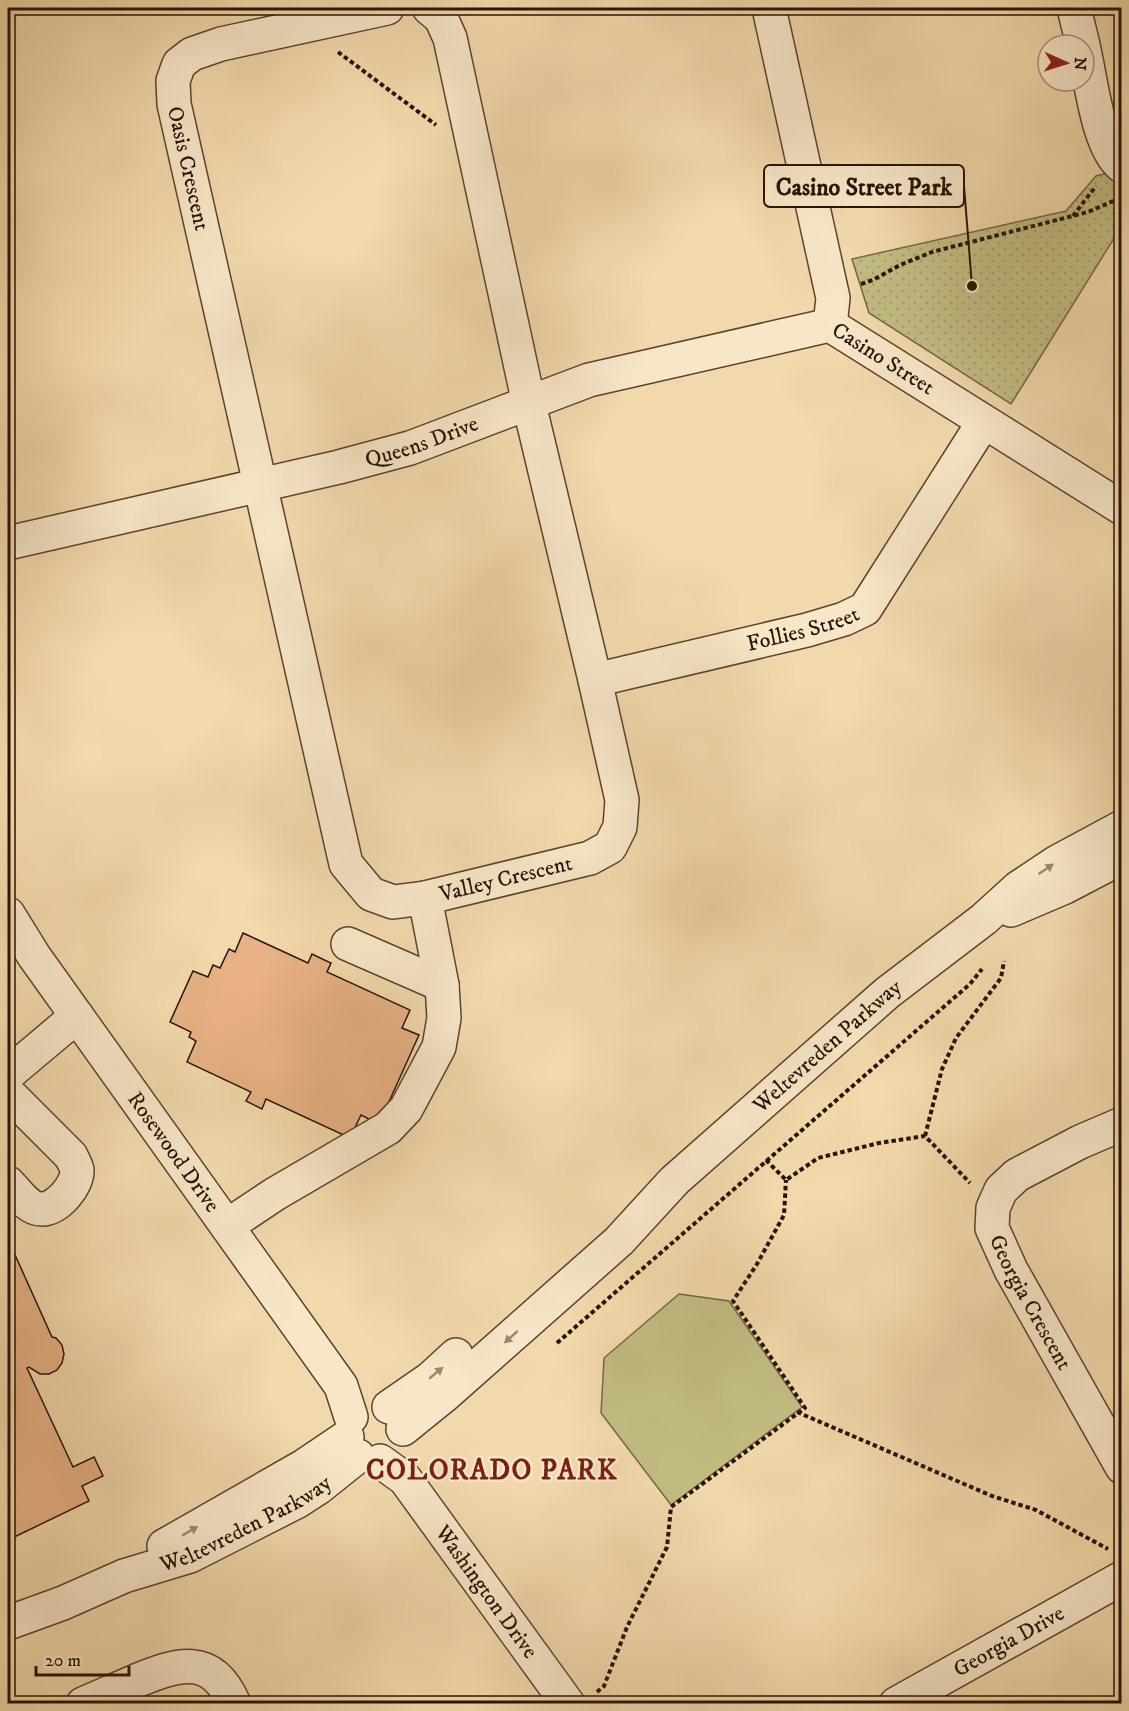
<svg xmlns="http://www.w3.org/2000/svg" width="1129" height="1711" viewBox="0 0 1129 1711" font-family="'IM FELL DW Pica',serif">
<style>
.grass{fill:#c2bd83;stroke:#746843;stroke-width:1.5}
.park{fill:url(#park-dots);stroke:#746843;stroke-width:1.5}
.building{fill:#e8b286;stroke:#261403;stroke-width:1.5}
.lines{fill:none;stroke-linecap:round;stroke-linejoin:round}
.minor-casing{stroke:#59452d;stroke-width:36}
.path{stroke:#261403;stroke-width:4;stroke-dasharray:4.5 3;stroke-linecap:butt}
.minor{stroke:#f7e6c8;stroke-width:33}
.oneway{fill:#99886f}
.labels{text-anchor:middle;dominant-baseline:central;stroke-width:5;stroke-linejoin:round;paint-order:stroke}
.street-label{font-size:22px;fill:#261403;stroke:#f7e6c8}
.district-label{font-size:28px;font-weight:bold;letter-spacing:1.5px;fill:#7a1f14;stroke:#f7e6c8}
.leader{fill:none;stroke:#261403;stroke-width:2}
.callout-dot{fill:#261403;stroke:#f7e6c8;stroke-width:2}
.callout{fill:#f7e6c8;stroke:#261403;stroke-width:2}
.callout-label{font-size:24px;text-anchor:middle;font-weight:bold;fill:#261403}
</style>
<defs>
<pattern id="park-dots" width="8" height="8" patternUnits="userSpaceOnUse" patternTransform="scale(1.5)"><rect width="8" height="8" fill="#c2bd83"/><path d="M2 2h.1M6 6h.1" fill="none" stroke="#a7a270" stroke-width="1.8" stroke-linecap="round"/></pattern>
</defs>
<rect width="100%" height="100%" fill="#f2d9ab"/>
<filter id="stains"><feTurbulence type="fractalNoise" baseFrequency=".00333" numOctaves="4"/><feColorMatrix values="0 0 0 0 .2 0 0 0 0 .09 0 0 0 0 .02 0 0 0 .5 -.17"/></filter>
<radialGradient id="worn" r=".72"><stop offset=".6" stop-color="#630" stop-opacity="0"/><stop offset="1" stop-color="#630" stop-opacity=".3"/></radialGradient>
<polygon class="grass" points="679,1294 729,1301 802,1407 671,1505 601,1413 604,1358"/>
<polygon class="park" points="1108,173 1121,183 1121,227 1011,404 869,313 852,259 1066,211 1096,176"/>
<g class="building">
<polygon points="243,933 308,963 312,954 331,963 327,972 410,1010 402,1028 419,1035 379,1124 361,1115 350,1138 266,1099 262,1109 246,1101 251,1092 187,1062 196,1041 189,1037 191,1032 170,1022 193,971 208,977 213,965 220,968 229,949 235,952"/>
<polygon points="11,1246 52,1337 56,1338 62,1345 64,1354 62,1363 57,1370 49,1374 40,1374 29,1367 27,1368 73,1467 94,1457 103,1476 82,1486 89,1501 8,1540 8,1248"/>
</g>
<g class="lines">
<g class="minor-casing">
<g id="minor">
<path id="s1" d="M387,8L221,44L192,54L179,64L173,81L174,104L346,864L371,894L393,902L425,898L590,858L610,847L620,827L622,800L595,680L529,404L450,38L441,18L429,8"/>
<polyline points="769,8 833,298 830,325"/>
<polyline points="1074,8 1083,45"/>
<path d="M1084,50C1091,80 1098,148 1122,166"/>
<path id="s2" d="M830,325L1122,508"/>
<path id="s3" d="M8,543L339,467L410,448L589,380L830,325"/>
<path id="s4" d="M595,680L807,630L844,619L865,609L983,423"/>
<polyline points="1011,910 1065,887 1122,857"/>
<path id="s5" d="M8,914L34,956L341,1386L351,1417"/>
<polyline points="348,944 442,985"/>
<polyline points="8,1074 77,1016"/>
<path d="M8,1093L71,1156C73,1161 76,1165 77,1170C78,1185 57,1210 41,1209C28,1209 16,1191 8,1183"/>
<path id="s6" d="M1122,1124L1080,1142L1017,1175L1001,1190L993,1208L992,1228L1011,1270L1122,1467"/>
<polyline points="227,1226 275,1194 388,1128 406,1109 439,1047 444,1018 442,985 425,898"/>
<polyline points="389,1407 431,1378 456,1355"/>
<path id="s7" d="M403,1429L445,1395L619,1241L674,1181L887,993L984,919L1018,888L1057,862L1122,827"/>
<path id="s8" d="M380,1461L405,1479L568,1704"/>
<polyline points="164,1546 304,1466 347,1437"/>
<path id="s9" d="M8,1623L63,1603L124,1576L190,1556L298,1501L318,1488L358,1456"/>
<path d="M83,1704C101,1696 118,1689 136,1681C177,1664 212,1652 234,1704"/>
<path id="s10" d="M896,1704L1122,1578"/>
</g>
</g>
<g class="path">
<polyline points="338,52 436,125"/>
<polyline points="1073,216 1096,186"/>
<polyline points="861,284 873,280 900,265 932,252 1088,212 1120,198"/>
<polyline points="925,1136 942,1069 956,1038 1001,978 1004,961"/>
<polyline points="766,1160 786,1180 818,1158 879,1143 925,1136 970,1183"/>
<polyline points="557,1343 970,984 982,969"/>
<polyline points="797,1412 992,1496 1036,1510 1108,1549"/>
<polyline points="597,1692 604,1686 627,1627 667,1547 671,1507 805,1408 733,1301 757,1264 784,1215 786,1180"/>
</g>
<use href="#minor" class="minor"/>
</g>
<defs><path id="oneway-solid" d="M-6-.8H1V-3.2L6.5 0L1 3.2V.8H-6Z" transform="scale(1.5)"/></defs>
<g class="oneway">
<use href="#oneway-solid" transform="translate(1046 869) rotate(-34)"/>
<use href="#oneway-solid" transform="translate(511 1337) rotate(138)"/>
<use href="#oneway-solid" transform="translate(436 1373) rotate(-40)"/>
<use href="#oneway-solid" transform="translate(190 1531) rotate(-30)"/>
</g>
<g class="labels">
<g class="street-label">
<text stroke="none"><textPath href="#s1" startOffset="324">Oasis Crescent</textPath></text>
<text stroke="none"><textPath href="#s2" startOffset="63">Casino Street</textPath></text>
<text stroke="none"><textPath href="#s3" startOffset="426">Queens Drive</textPath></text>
<text stroke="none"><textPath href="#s4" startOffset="214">Follies Street</textPath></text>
<text stroke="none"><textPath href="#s1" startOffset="1215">Valley Crescent</textPath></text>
<text stroke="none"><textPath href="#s7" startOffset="572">Weltevreden Parkway</textPath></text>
<text stroke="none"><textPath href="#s5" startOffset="290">Rosewood Drive</textPath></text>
<text stroke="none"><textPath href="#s6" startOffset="262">Georgia Crescent</textPath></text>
<text stroke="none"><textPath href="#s9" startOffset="258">Weltevreden Parkway</textPath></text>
<text stroke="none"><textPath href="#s8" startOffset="170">Washington Drive</textPath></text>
<text stroke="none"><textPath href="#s10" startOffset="129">Georgia Drive</textPath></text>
</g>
<g class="district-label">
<text x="492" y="1470">COLORADO PARK</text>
</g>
</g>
<path class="leader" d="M972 286L964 186"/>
<circle class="callout-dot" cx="972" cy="286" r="6"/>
<rect class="callout" x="764" y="165" width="200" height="42" rx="6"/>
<g class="callout-label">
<text x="864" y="195">Casino Street Park</text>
</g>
<rect width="1129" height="1711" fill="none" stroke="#f2d9ab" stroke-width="30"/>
<rect x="9" y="9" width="1111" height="1693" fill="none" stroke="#261403" stroke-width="3"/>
<rect x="15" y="15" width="1099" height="1681" fill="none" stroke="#261403" stroke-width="1.5"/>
<g transform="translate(1066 63) rotate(93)"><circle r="28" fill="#f7e6c8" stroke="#a39279" stroke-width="1.5"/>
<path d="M0-4.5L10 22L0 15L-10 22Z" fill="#8f2418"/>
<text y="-9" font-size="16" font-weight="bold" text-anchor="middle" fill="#261403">N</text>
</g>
<path d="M36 1666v9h93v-9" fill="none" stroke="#261403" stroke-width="3"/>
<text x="45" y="1666" font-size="18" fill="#261403" stroke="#f7e6c8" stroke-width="4.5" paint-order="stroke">20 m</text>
<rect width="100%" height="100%" filter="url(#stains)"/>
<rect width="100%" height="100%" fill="url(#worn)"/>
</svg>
